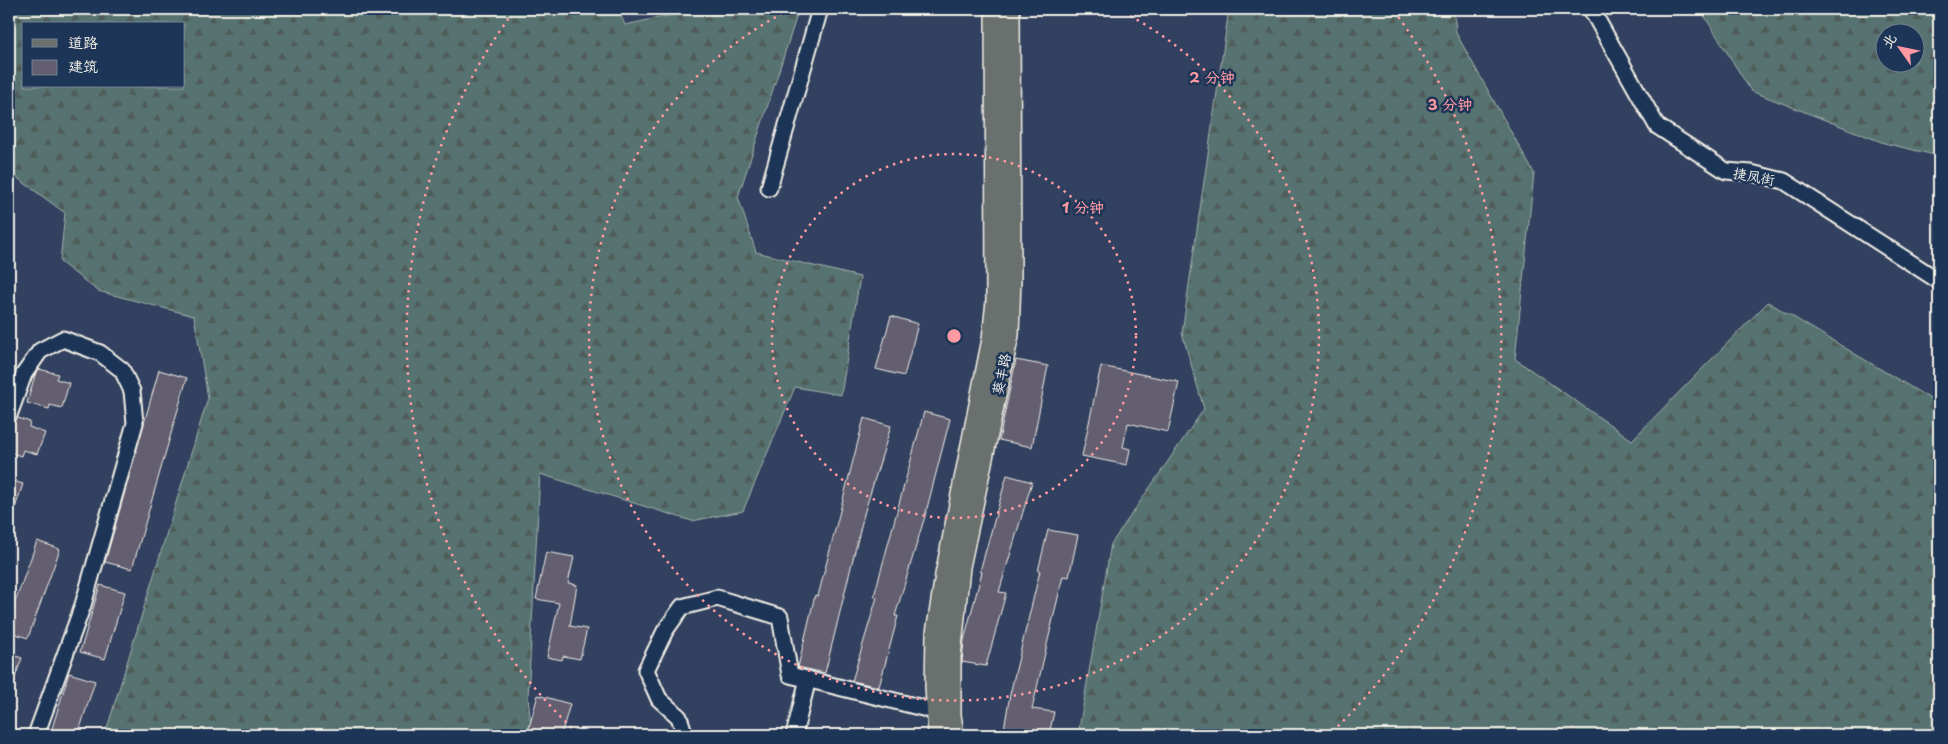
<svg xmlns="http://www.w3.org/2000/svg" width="1948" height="744" viewBox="0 0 1948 744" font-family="'Playpen Sans','LXGW WenKai TC',sans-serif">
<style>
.forest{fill:url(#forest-firs);stroke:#a5b2ac;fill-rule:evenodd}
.building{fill:#635e71;stroke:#f4f1e8}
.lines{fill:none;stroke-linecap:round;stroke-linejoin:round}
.minor-casing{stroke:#f4f1e8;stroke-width:19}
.major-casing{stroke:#f4f1e8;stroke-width:22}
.minor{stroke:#1d3557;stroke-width:15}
.major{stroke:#6a706d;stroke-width:19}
.ring{fill:none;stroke:#ff9aa2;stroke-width:2.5;stroke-dasharray:2.5 5}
.labels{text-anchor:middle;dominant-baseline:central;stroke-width:5;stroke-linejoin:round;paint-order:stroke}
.street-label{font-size:14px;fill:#f4f1e8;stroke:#1d3557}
.centre{fill:#ff9aa2;stroke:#1d3557;stroke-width:2.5}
.ring-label{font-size:15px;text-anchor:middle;font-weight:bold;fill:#ff9aa2;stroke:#1d3557;stroke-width:5;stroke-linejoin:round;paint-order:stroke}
</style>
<defs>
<pattern id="forest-firs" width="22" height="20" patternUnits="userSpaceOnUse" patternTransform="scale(1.25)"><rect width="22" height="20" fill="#567371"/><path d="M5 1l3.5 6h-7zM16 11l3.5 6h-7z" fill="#4f5b59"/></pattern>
</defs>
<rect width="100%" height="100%" fill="#32415f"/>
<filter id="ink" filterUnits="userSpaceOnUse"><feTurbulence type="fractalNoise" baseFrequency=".02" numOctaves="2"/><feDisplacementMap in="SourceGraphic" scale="10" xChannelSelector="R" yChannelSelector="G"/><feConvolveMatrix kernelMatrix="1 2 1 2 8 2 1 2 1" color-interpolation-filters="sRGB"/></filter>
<g filter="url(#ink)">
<g class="forest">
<path d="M9,9H618L625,25L699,9H799L738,197L756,252L860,277L841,395L795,387L743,511L692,521L540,474L528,697L532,735H391L385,728L375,735H105L208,398L194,316L98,291L60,262L65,213L12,174L9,177ZM24,24H184V86H24Z"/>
<polygon points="1229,9 1454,9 1456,33 1534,173 1515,359 1632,440 1768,302 1939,404 1939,665 1935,667 1932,735 1078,735 1111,544 1204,409 1182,333"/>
<path d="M1700,9H1939V156L1884,143L1751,91ZM1886,32H1916V62H1886Z"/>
</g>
<g class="building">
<polygon points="891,316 918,324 904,376 876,369"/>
<polygon points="1016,360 1048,366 1032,447 999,440"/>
<polygon points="1101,366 1179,382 1168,432 1128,423 1123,447 1130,449 1127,465 1082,456"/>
<polygon points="39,369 58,374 56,379 69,383 62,408 50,405 49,409 27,403 35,375"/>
<polygon points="159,370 187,378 132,569 105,562"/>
<polygon points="924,412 950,419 925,516 895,616 898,616 879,687 852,681 877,597 874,596"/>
<polygon points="18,418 30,422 29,427 45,433 37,454 23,450 21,456 9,452 9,436 13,423"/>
<polygon points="864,418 891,426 864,514 825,673 798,667 815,595 818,596"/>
<polygon points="1007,475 1032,482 999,592 1006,593 986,666 962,662 964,640 982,572 980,571"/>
<polygon points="9,480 23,484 11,520 9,520"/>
<polygon points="1048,530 1078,535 1069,577 1063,576 1032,709 1054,712 1049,735 1003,735 1010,694 1040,571 1038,571"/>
<polygon points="37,541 60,549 28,638 9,632 9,619"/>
<polygon points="546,552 574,557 568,583 577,585 570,626 587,629 580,659 563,656 562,660 547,657 559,603 536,599"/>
<polygon points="100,585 125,592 105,659 80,652"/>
<polygon points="9,654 22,658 10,691 9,691"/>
<polygon points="69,673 95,681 78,735 50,735"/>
<polygon points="538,695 570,704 561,735 527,735"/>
</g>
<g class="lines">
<g class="minor-casing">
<g id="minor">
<polyline points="1591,9 1657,126 1726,171 1751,173 1784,181 1939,281"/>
<polyline points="769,188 820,9"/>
<polyline points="9,415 24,374 40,351 63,339 100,353 122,370 132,391 135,423 83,605 36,735"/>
<polyline points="685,735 679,717 659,699 646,670 665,631 682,607 717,598 780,617 790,675 947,714"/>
<polyline points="794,735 808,679"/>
</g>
</g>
<g class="major-casing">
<g id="major">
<polyline points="938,735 935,686 936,633 945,575 992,339 996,301 995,9"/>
<polyline points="954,735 951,715 951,657 960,567 1009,335 1011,279 1010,9"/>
</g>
</g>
<use href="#minor" class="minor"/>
<use href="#major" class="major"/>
</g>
</g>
<g class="ring">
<circle cx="954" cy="336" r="182"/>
<path d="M1117 9A365 365 0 1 1 791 9"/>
<path d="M577 733A547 547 0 0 1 514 11M1394 11A547 547 0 0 1 1331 733"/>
</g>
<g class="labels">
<g class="street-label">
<text transform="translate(1754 176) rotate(10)">捷凤街</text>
<text transform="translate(1001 374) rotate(-78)">葵丰路</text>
</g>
</g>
<circle cx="954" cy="336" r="8" class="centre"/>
<g class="ring-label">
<text x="1212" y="83">2 分钟</text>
<text x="1450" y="110">3 分钟</text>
<text x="1083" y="213">1 分钟</text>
</g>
<rect width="1948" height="744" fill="none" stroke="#1d3557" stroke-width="30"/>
<rect x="15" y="15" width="1918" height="714" fill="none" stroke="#f4f1e8" stroke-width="2" filter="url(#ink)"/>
<rect x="22" y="22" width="162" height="65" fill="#1d3557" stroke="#738091"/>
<rect x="32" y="39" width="25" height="8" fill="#6a706d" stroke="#738091"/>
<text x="68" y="48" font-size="15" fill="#f4f1e8">道路</text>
<rect x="32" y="60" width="25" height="15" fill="#635e71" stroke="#738091"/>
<text x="68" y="72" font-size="15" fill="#f4f1e8">建筑</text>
<g transform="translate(1900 48) rotate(303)"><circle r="24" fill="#1d3557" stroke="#738091"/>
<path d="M0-4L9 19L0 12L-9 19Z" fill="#ff9aa2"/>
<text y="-8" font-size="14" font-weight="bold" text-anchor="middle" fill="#f4f1e8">北</text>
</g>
</svg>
